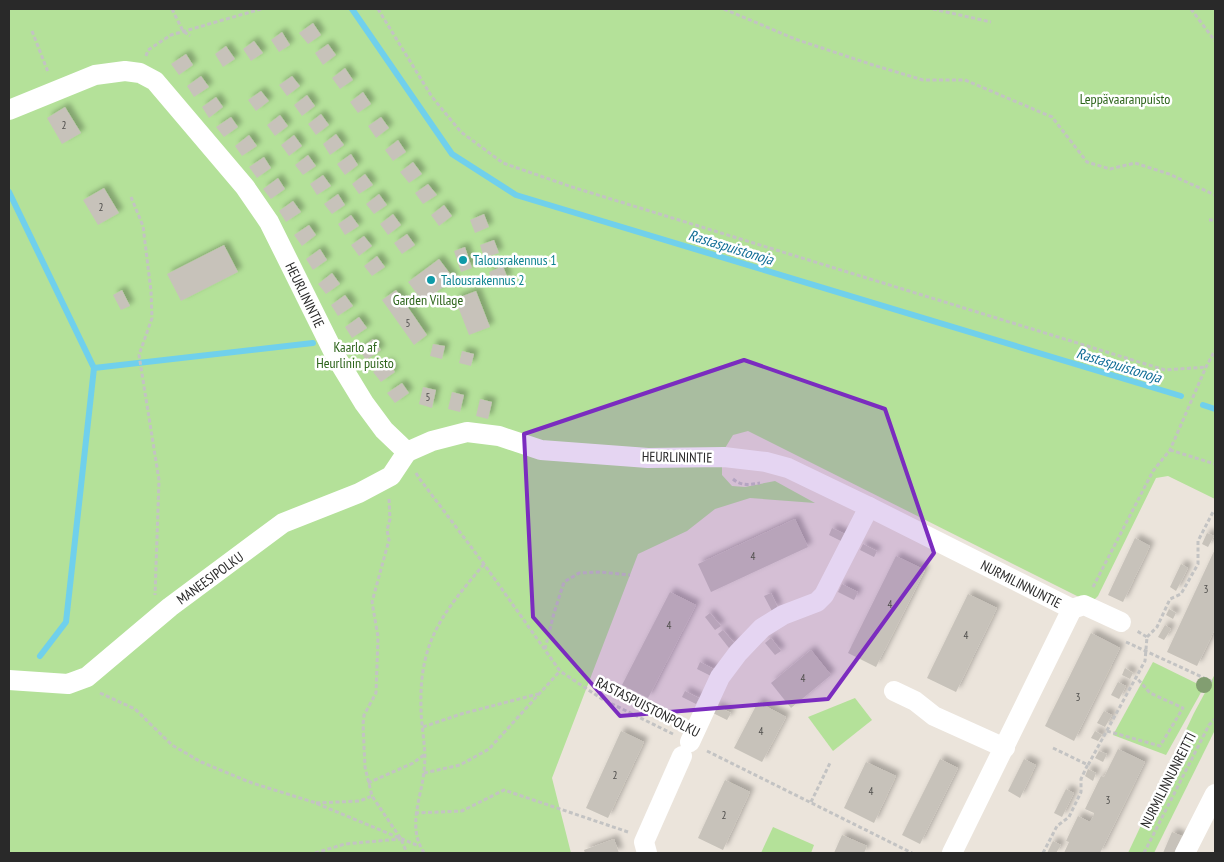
<svg xmlns="http://www.w3.org/2000/svg" width="1224" height="862" viewBox="0 0 1224 862" font-family="'PT Sans Narrow',sans-serif">
<style>
.green{fill:#b4e199}
.lines{fill:none;stroke-linecap:round;stroke-linejoin:round}
.stream{stroke:#70d0ec;stroke-width:6}
.building{fill:#c7c2ba;filter:url(#shadow)}
.path{stroke:#c3c3c3;stroke-width:3;stroke-dasharray:4 2.5;stroke-linecap:butt}
.minor{stroke:#fff;stroke-width:20}
.tree{fill:#829e71}
.marked{fill:#7b2cbf;fill-opacity:0.2;stroke:#7b2cbf;stroke-width:4;stroke-linejoin:round}
.culture-dot{fill:#0f9aa8;stroke:#fff;stroke-width:2}
.labels{text-anchor:middle;dominant-baseline:central;stroke-width:5;stroke-linejoin:round;paint-order:stroke}
.number-label{font-size:11px;fill:#504f4d}
.park-label{font-size:14px;fill:#2d641b;stroke:#fff}
.culture-label{font-size:14px;fill:#0d838f;stroke:#fff;text-anchor:start}
.street-label{font-size:14px;fill:#292929;stroke:#fff}
.water-label{font-size:15px;font-style:italic;fill:#106d96;stroke:#fff}
</style>
<defs>
<filter id="shadow"><feDropShadow dx="4.5" dy="-4.5" stdDeviation="2.5" flood-color="#0004"/></filter>
</defs>
<rect width="100%" height="100%" fill="#ebe4db"/>
<g class="green">
<polygon points="9,9 1215,9 1215,499 1168,476 1156,478 1098,596 1091,603 748,431 733,435 722,453 722,475 732,486 745,487 775,481 815,503 750,498 715,509 687,531 638,554 552,778 571,853 9,853"/>
<polygon points="1153,662 1204,687 1166,755 1113,735"/>
<polygon points="1215,674 1215,730 1154,853 1128,853 1194,713"/>
<polygon points="855,698 872,720 833,751 808,717"/>
<polygon points="773,827 814,845 811,853 761,853"/>
</g>
<g class="lines">
<g class="stream">
<polyline points="352,9 452,154 516,195 1181,396"/>
<polyline points="9,192 94,368 66,622 40,656"/>
<polyline points="94,368 313,343"/>
<polyline points="1203,405 1215,409"/>
</g>
</g>
<g class="building">
<polygon points="313,23 321,35 308,44 299,33"/>
<polygon points="282,32 290,45 279,52 271,40"/>
<polygon points="254,41 263,53 251,61 243,49"/>
<polygon points="328,44 336,55 323,65 315,53"/>
<polygon points="226,46 235,59 223,67 215,54"/>
<polygon points="186,54 193,65 179,75 171,64"/>
<polygon points="345,68 353,80 340,89 332,78"/>
<polygon points="201,76 209,87 194,97 187,86"/>
<polygon points="292,76 300,86 287,96 279,85"/>
<polygon points="261,91 269,101 256,111 248,100"/>
<polygon points="363,92 371,104 358,113 350,102"/>
<polygon points="307,95 315,106 302,116 294,105"/>
<polygon points="216,97 223,107 209,118 202,107"/>
<polygon points="65,107 81,133 62,144 47,118"/>
<polygon points="321,114 329,125 316,135 308,124"/>
<polygon points="280,115 288,126 275,136 267,125"/>
<polygon points="231,117 238,127 224,137 216,127"/>
<polygon points="381,117 389,128 376,138 368,126"/>
<polygon points="336,134 344,145 330,155 323,144"/>
<polygon points="249,135 257,146 242,156 235,146"/>
<polygon points="294,135 302,146 289,156 281,145"/>
<polygon points="398,140 406,152 393,161 385,150"/>
<polygon points="351,154 358,165 345,175 337,164"/>
<polygon points="308,155 316,166 303,175 295,165"/>
<polygon points="264,157 271,168 257,178 249,167"/>
<polygon points="413,162 422,174 409,183 400,172"/>
<polygon points="365,174 373,185 359,194 352,184"/>
<polygon points="323,175 331,186 317,195 310,184"/>
<polygon points="278,178 285,189 271,199 263,189"/>
<polygon points="428,184 437,195 423,204 415,193"/>
<polygon points="104,188 119,213 98,225 83,200"/>
<polygon points="338,194 345,205 332,214 324,204"/>
<polygon points="379,194 387,205 374,214 366,204"/>
<polygon points="293,201 301,212 286,222 279,211"/>
<polygon points="444,205 452,216 439,226 431,215"/>
<polygon points="393,214 401,225 388,235 380,224"/>
<polygon points="484,214 489,227 475,233 470,220"/>
<polygon points="351,215 359,226 345,235 338,224"/>
<polygon points="309,225 316,235 302,246 294,235"/>
<polygon points="407,234 415,245 402,254 394,243"/>
<polygon points="364,236 372,246 359,256 351,245"/>
<polygon points="494,240 499,253 484,258 480,245"/>
<polygon points="224,245 238,272 181,301 167,274"/>
<polygon points="465,247 472,268 461,272 454,251"/>
<polygon points="320,249 327,260 313,270 306,259"/>
<polygon points="377,256 385,267 372,276 364,266"/>
<polygon points="439,259 454,279 423,302 408,282"/>
<polygon points="503,266 508,279 493,284 489,272"/>
<polygon points="332,273 340,284 326,294 318,284"/>
<polygon points="122,290 130,306 121,310 113,295"/>
<polygon points="396,290 427,335 414,345 382,300"/>
<polygon points="476,291 490,327 469,335 455,299"/>
<polygon points="345,295 353,306 338,316 331,305"/>
<polygon points="359,317 367,328 352,338 345,327"/>
<polygon points="373,339 381,350 366,360 359,349"/>
<polygon points="433,344 445,346 442,359 430,356"/>
<polygon points="462,351 474,354 471,366 459,363"/>
<polygon points="388,362 395,372 381,382 373,372"/>
<polygon points="402,383 409,393 395,403 387,393"/>
<polygon points="423,387 436,390 432,408 419,404"/>
<polygon points="452,392 464,395 460,412 448,409"/>
<polygon points="480,399 492,402 488,419 476,416"/>
<polygon points="795,519 808,547 711,592 698,564"/>
<polygon points="832,528 847,535 843,542 829,535"/>
<polygon points="1207,533 1214,536 1208,547 1202,544"/>
<polygon points="1135,538 1150,546 1123,602 1108,595"/>
<polygon points="863,544 877,551 874,557 860,550"/>
<polygon points="1215,549 1215,629 1197,666 1167,652"/>
<polygon points="896,556 925,570 876,667 848,653"/>
<polygon points="1181,564 1188,568 1176,591 1170,587"/>
<polygon points="842,584 858,592 854,600 838,592"/>
<polygon points="670,592 696,605 648,698 622,685"/>
<polygon points="771,593 778,608 772,611 764,596"/>
<polygon points="968,594 997,608 956,692 927,678"/>
<polygon points="1169,609 1176,613 1173,619 1166,615"/>
<polygon points="710,613 721,626 715,630 705,617"/>
<polygon points="1165,625 1171,629 1164,640 1158,637"/>
<polygon points="723,630 735,644 729,648 718,634"/>
<polygon points="1091,633 1120,648 1074,741 1045,726"/>
<polygon points="771,638 781,651 775,655 765,643"/>
<polygon points="811,650 831,675 791,708 771,683"/>
<polygon points="700,662 714,669 711,676 697,669"/>
<polygon points="1125,668 1133,673 1130,679 1122,675"/>
<polygon points="1118,682 1126,686 1119,699 1111,695"/>
<polygon points="685,691 699,698 696,704 682,697"/>
<polygon points="758,702 786,717 762,762 734,748"/>
<polygon points="716,706 731,713 727,720 713,713"/>
<polygon points="1104,711 1112,715 1105,727 1097,723"/>
<polygon points="621,731 644,742 608,818 586,808"/>
<polygon points="1095,731 1102,735 1098,741 1091,738"/>
<polygon points="1118,749 1145,762 1100,853 1064,853 1069,842 1066,841 1078,816 1090,822 1093,817 1094,813 1085,809 1101,776 1104,777"/>
<polygon points="1099,751 1107,754 1103,762 1095,758"/>
<polygon points="940,759 958,768 920,844 902,835"/>
<polygon points="1024,759 1036,765 1020,798 1008,791"/>
<polygon points="866,762 896,776 874,823 844,808"/>
<polygon points="1088,769 1096,773 1093,781 1085,776"/>
<polygon points="725,780 750,792 723,850 698,838"/>
<polygon points="1066,789 1074,793 1062,817 1054,813"/>
<polygon points="1172,832 1182,836 1174,853 1163,853"/>
<polygon points="842,835 867,846 864,853 834,853"/>
<polygon points="614,839 619,853 585,853 584,850"/>
<polygon points="1053,841 1061,845 1056,853 1047,853"/>
</g>
<g class="lines">
<g class="path">
<polyline points="172,9 183,31 190,36"/>
<polyline points="378,9 432,97 461,132 503,163 572,187 1165,370 1206,367"/>
<polyline points="724,9 795,39 873,65 923,80 965,80 1052,117 1087,162 1110,169 1135,163 1169,174 1215,195"/>
<polyline points="933,9 991,22"/>
<polyline points="1191,9 1215,41"/>
<polyline points="32,31 48,72"/>
<polyline points="146,56 148,50 171,35 261,9"/>
<polyline points="131,197 143,226 151,291 152,318 139,355 159,480 155,595"/>
<polyline points="1209,220 1215,220"/>
<polyline points="1170,450 1215,464"/>
<polyline points="416,473 419,478 484,564 560,671 602,699 673,734"/>
<path d="M733,479C741,486 749,485 760,483"/>
<polyline points="389,499 390,519 387,530 389,540 372,602 378,637 376,693 364,715 363,724 365,767 372,796 401,839 407,853"/>
<polyline points="1093,587 1153,471 1170,450 1206,367 1215,350"/>
<polyline points="1147,637 1157,627 1170,599 1181,594 1198,564 1198,541 1214,510"/>
<polyline points="1126,642 1215,683"/>
<polyline points="545,649 554,613 564,582 579,573 600,572 630,575"/>
<polyline points="100,693 135,709 172,745 201,762 252,783 313,802 419,846"/>
<polyline points="423,727 461,714 538,694"/>
<polyline points="1107,731 1160,746 1183,708 1150,693 1136,677"/>
<polyline points="1053,748 1088,765 1145,661 1147,637 1137,631"/>
<polyline points="707,751 912,853"/>
<polyline points="424,773 460,765 489,749 560,671"/>
<polyline points="368,783 413,763 425,754"/>
<polyline points="811,802 830,763"/>
<polyline points="316,803 360,801 372,796"/>
<polyline points="415,813 462,811 504,790 628,832"/>
<polyline points="315,853 345,844 400,839"/>
<path d="M424,853C407,826 421,800 424,771C427,749 421,729 421,707C419,640 444,612 484,564"/>
<polyline points="1043,853 1057,826 1069,817 1081,792 1081,779 1088,764"/>
<polyline points="1144,853 1209,725 1215,719"/>
</g>
<g class="minor">
<polyline points="9,110 95,75 125,71 140,73 155,81 245,187 269,222 336,357 364,403 384,430 407,452 432,441 467,432 499,436 541,450 648,458 724,457 766,462 788,468 869,507 1072,609"/>
<polyline points="1072,609 1084,605 1121,622"/>
<polyline points="9,680 68,684 87,677 170,607 283,523 359,493 391,476 407,452"/>
<polyline points="894,691 915,701 934,716 1005,748"/>
<polyline points="690,742 720,677 738,653 762,628 783,615 817,602 824,595 869,507"/>
<polyline points="647,853 644,842 682,756"/>
<polyline points="952,853 1072,609"/>
<polyline points="1185,853 1215,794"/>
</g>
</g>
<circle class="tree" cx="1204" cy="685" r="8"/>
<path class="marked" d="M744,360L885,409L934,553L828,699L620,716L533,617L524,434Z"/>
<g class="culture-dot">
<circle cx="463" cy="260" r="5"/>
<circle cx="431" cy="280" r="5"/>
</g>
<g class="labels">
<g class="number-label">
<text x="64" y="125">2</text>
<text x="101" y="207">2</text>
<text x="408" y="323">5</text>
<text x="428" y="397">5</text>
<text x="753" y="556">4</text>
<text x="1206" y="589">3</text>
<text x="890" y="604">4</text>
<text x="669" y="625">4</text>
<text x="966" y="635">4</text>
<text x="803" y="678">4</text>
<text x="1078" y="697">3</text>
<text x="761" y="731">4</text>
<text x="615" y="775">2</text>
<text x="871" y="791">4</text>
<text x="1108" y="800">3</text>
<text x="724" y="815">2</text>
</g>
<g class="park-label">
<text x="1125" y="99">Leppävaaranpuisto</text>
<text x="428" y="300">Garden Village</text>
<text x="355" y="347">Kaarlo af<tspan x="355" dy="16">Heurlinin puisto</tspan></text>
</g>
<g class="culture-label">
<text x="473" y="260">Talousrakennus 1</text>
<text x="441" y="280">Talousrakennus 2</text>
</g>
<g class="street-label">
<text transform="translate(305 295) rotate(64)">HEURLININTIE</text>
<text transform="translate(677 457) rotate(1)">HEURLININTIE</text>
<text transform="translate(210 578) rotate(-36)">MANEESIPOLKU</text>
<text transform="translate(1021 584) rotate(27)">NURMILINNUNTIE</text>
<text transform="translate(648 707) rotate(27)">RASTASPUISTONPOLKU</text>
<text transform="translate(1168 780) rotate(-63)">NURMILINNUNREITTI</text>
</g>
<g class="water-label">
<text transform="translate(731 247) rotate(17)">Rastaspuistonoja</text>
<text transform="translate(1119 365) rotate(17)">Rastaspuistonoja</text>
</g>
</g>
<rect width="1224" height="862" fill="none" stroke="#292929" stroke-width="20"/>
</svg>
